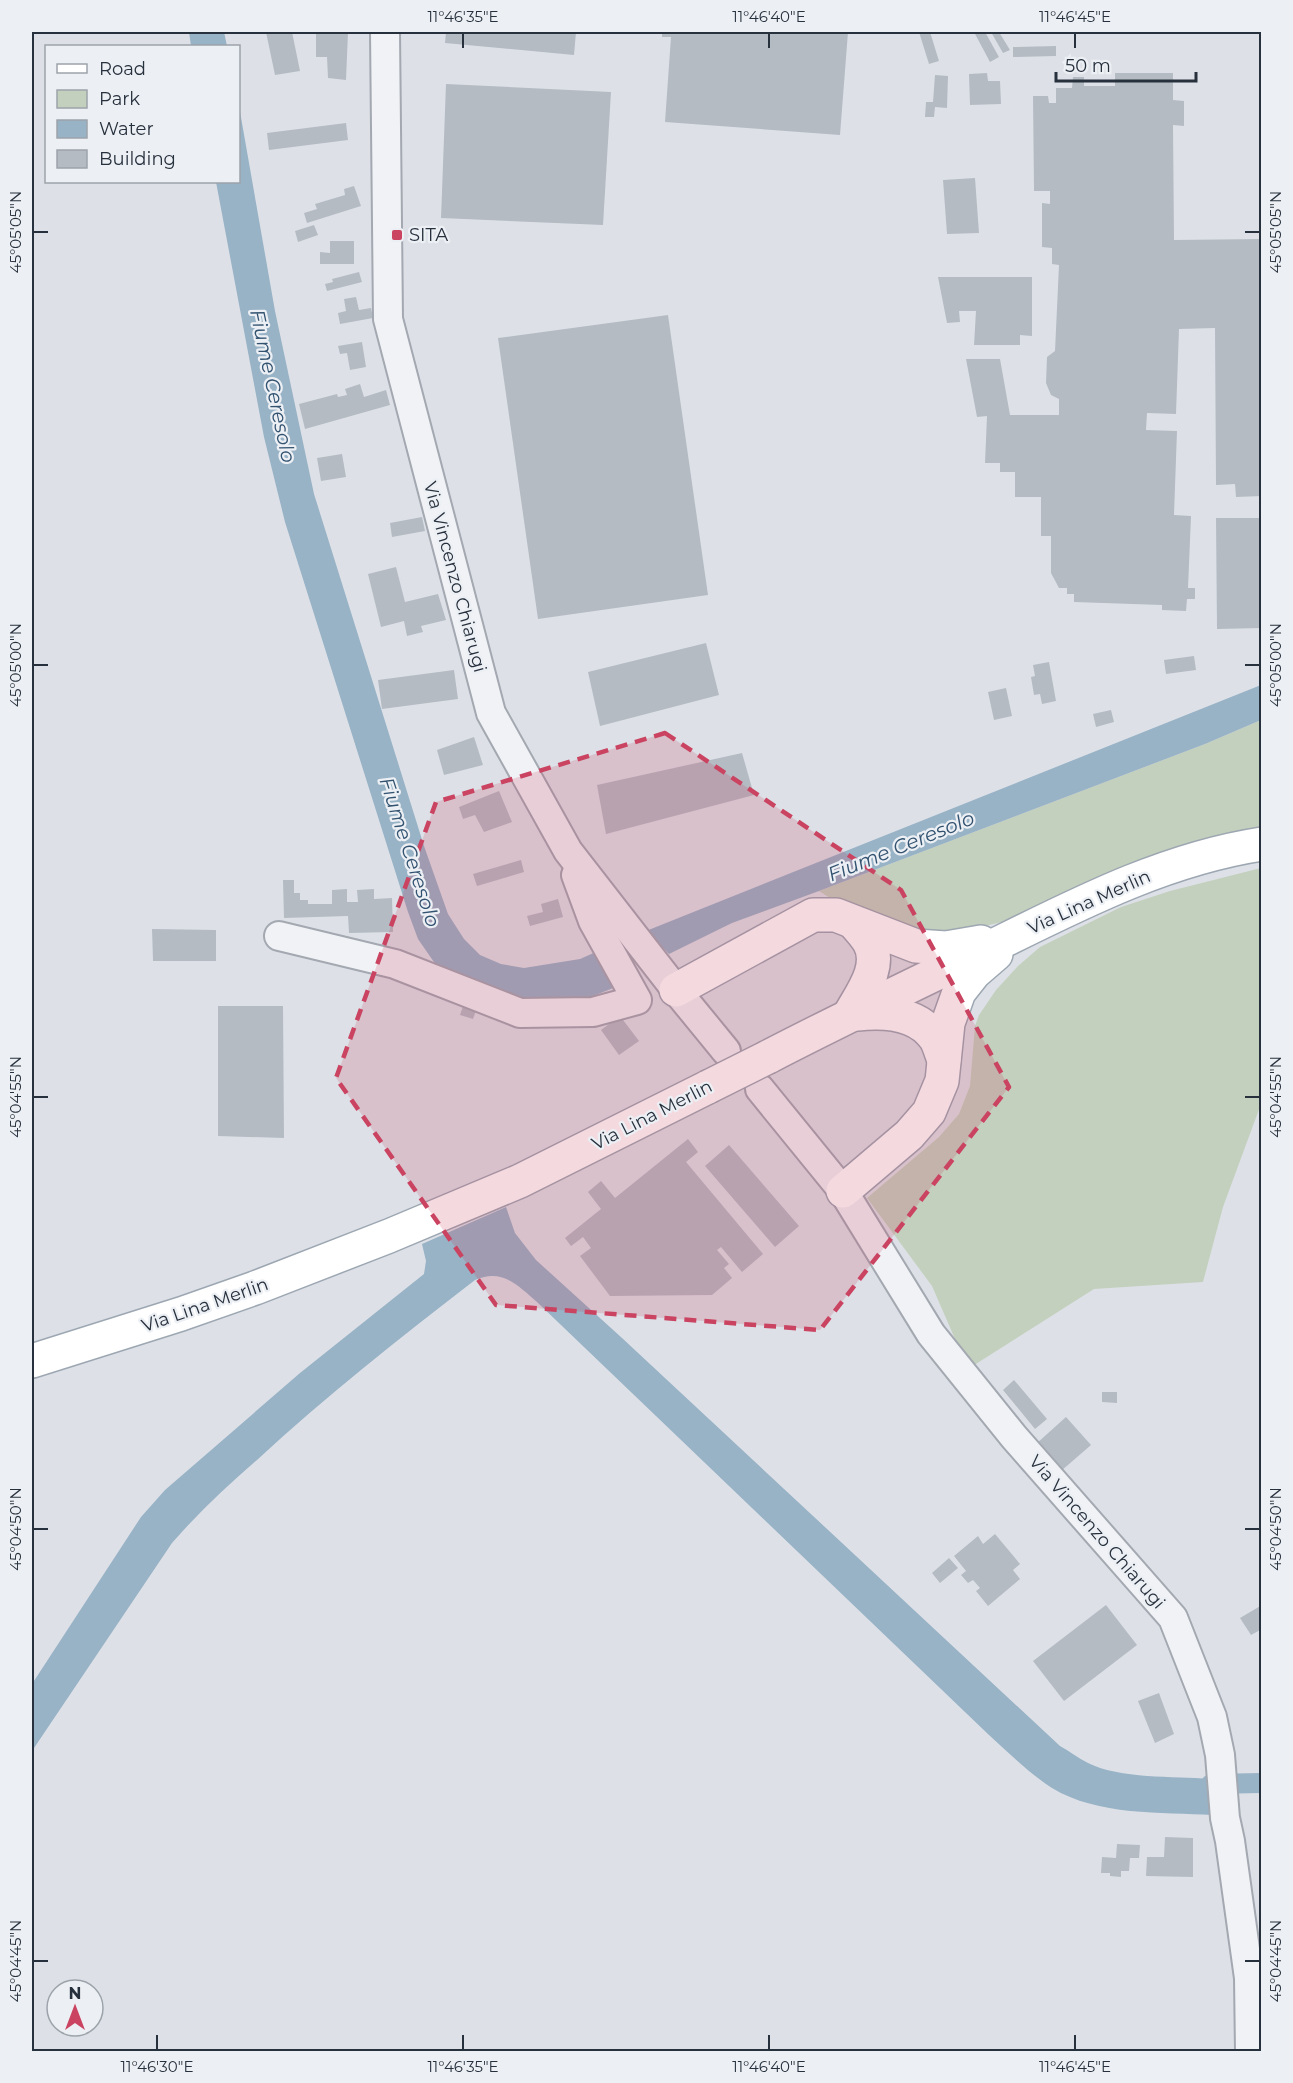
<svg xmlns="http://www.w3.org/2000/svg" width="1293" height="2083" viewBox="0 0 1293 2083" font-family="Montserrat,sans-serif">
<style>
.green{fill:#c4d0be}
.water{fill:#98b2c6}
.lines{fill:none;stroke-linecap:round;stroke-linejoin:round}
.canal{stroke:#98b2c6;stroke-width:20}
.building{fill:#b4bbc3}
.minor-casing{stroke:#a3a8b1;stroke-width:32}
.major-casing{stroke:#9da7b2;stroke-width:36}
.minor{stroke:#f0f2f5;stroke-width:28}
.major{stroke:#fff;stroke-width:33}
.major-bridge-casing{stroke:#9da7b2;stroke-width:36;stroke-linecap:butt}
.major-bridge{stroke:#fff;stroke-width:33}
.marked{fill:#ca4361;fill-opacity:0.2;stroke:#ca4361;stroke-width:4.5;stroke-dasharray:12 8;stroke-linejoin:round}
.ticks{fill:none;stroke:#27303d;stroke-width:2}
.poi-dot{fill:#ca4361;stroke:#ecf0f4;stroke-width:2}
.labels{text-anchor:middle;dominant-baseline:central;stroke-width:4.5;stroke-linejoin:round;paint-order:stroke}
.poi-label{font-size:18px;fill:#27303d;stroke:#ecf0f4;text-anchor:start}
.street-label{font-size:18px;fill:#27303d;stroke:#ecf0f4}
.water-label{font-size:20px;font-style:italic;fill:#325270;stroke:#ecf0f4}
.neatline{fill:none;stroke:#27303d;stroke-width:2}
.ticks-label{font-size:15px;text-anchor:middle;fill:#27303d}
</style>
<rect width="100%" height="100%" fill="#dde1e7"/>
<g class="green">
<polygon points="1261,720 1261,834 1025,917 958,932 916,933 847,909 819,891 1205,744"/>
<polygon points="1261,868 1261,1104 1223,1207 1203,1282 1094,1289 968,1369 932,1286 867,1198 939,1137 959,1114 970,1086 975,1026 979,1015 996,990 1018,966 1040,947 1121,907 1170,891"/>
</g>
<g class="water">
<polygon points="189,32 224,32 227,46 191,46"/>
<polygon points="239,106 275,311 314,494 424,846 448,914 464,939 480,955 501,964 524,968 580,959 614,944 641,977 583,1000 520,1007 460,984 436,965 418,939 408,912 285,522 264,437 216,182 238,182"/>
<polygon points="1261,685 1261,720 1205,744 819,891 732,923 669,954 646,931"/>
<path d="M506,1207L515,1233L536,1260L622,1338L1060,1746C1069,1751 1078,1758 1088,1763C1120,1779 1173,1776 1210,1779L1213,1815C1161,1812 1098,1816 1052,1788C1029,1773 1009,1753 989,1735L537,1302C517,1285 502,1268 475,1280C400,1338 326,1396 257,1460C227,1486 198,1513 172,1543L32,1751V1684L141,1517L165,1490L300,1373L424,1274L426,1261L422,1244Z"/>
</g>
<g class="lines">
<polyline class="canal" points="1211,1784 1262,1783"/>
</g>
<g class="building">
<polygon points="266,32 292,32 300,71 275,75"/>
<polygon points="316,32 348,32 346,80 328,78 327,57 316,57"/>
<polygon points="446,32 576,32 574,55 445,43"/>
<polygon points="662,32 848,32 840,135 665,122 671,37 662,37"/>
<polygon points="919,32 930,32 939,61 929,64"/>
<polygon points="974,32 985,32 999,57 990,62"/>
<polygon points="991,32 999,32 1010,50 1003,53"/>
<polygon points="1056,46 1056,56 1013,57 1013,47"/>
<polygon points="987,73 988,81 1000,81 1001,104 970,105 969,74"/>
<polygon points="1115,73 1173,73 1173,100 1184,101 1184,126 1173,125 1174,240 1262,239 1262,496 1236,497 1235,484 1216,485 1215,328 1179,329 1176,414 1147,413 1146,430 1177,431 1174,515 1191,516 1188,588 1195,588 1195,599 1187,599 1186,611 1162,610 1162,605 1074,602 1074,594 1067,594 1067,588 1059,588 1051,573 1051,536 1041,536 1041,497 1015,497 1015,472 1000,472 1000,463 985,463 987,416 977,417 966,359 1000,359 1010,415 1059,415 1059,399 1051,395 1046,383 1047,357 1055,351 1059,265 1052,264 1052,248 1042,247 1042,203 1050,204 1050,191 1034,191 1033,96 1048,96 1049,103 1056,103 1056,88 1072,88 1073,77 1084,77 1084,86 1115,86"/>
<polygon points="935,75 948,76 947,108 935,107 934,117 925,117 926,102 933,102"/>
<polygon points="446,84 611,92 603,225 441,218"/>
<polygon points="346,123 348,140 269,150 267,133"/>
<polygon points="975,178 979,233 947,234 943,180"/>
<polygon points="354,186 361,206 307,223 304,213 317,209 315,204 345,195 344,189"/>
<polygon points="314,225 318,235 298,242 295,231"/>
<polygon points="330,241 354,241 354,264 320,264 320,252 330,253"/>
<polygon points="359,272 362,282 327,291 325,284 333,282 332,279"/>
<polygon points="938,277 1032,277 1032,336 1020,335 1020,345 974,345 976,311 959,311 960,322 947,323"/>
<polygon points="356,297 359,310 371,308 373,318 340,324 338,313 346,311 344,299"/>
<polygon points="668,315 708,595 538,619 498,338"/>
<polygon points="362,342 366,367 350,370 347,353 340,354 338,346"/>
<polygon points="360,384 364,397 386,390 390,405 305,429 299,404 337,394 338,397 347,395 345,389"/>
<polygon points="342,454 346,477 321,481 317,458"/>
<polygon points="422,517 425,531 392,537 390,523"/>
<polygon points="1216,518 1262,518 1262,628 1217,629"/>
<polygon points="396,567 405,602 438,594 446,620 421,626 423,632 407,636 404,621 381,627 368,574"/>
<polygon points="706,643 719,695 600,726 588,672"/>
<polygon points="1194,656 1196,670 1166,674 1164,660"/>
<polygon points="1049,662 1056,701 1042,704 1040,694 1034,695 1031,677 1035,676 1033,665"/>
<polygon points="454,670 458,699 382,709 378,680"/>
<polygon points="1006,688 1012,716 994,720 988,692"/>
<polygon points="1111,710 1114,722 1096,727 1093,714"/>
<polygon points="474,737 483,765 444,775 437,750"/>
<polygon points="742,753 754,795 606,834 597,785"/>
<polygon points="499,791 512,822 484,832 475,815 463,819 459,807"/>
<polygon points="521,860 524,872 477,886 473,874"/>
<polygon points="283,880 294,880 294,893 300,893 300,900 308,900 308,904 332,904 332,890 347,889 347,902 358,902 357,890 374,889 374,899 392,898 393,932 349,933 348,916 284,918"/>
<polygon points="558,899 563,917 530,926 527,916 543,912 541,904"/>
<polygon points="152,929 216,930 216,961 153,961"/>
<polygon points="465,1000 478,1005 473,1019 460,1015"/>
<polygon points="218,1006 283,1006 284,1138 218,1136"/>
<polygon points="620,1016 639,1041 619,1055 601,1030"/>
<polygon points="688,1139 698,1152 686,1162 763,1254 742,1272 721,1247 717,1250 729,1264 724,1268 732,1278 712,1295 610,1296 580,1256 591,1248 583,1237 571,1246 565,1238 601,1209 588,1192 601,1181 615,1198"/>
<polygon points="729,1145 799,1226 775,1247 705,1166"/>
<polygon points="1014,1380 1047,1419 1035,1429 1003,1390"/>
<polygon points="1102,1392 1117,1392 1117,1403 1102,1402"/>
<polygon points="1066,1417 1091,1445 1061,1471 1036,1444"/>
<polygon points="995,1534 1020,1564 1013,1570 1020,1579 988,1606 976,1591 980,1588 973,1580 968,1583 961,1575 966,1571 954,1556 978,1536 983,1544"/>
<polygon points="949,1558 958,1568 940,1583 932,1573"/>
<polygon points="1106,1605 1137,1645 1064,1701 1033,1661"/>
<polygon points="1262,1605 1262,1629 1251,1635 1240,1618"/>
<polygon points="1159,1693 1174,1734 1155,1743 1138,1701"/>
<polygon points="1165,1837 1193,1838 1193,1877 1146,1876 1147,1857 1164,1857"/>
<polygon points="1117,1844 1140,1845 1139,1858 1130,1858 1129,1871 1121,1871 1121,1877 1110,1876 1110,1873 1101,1873 1102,1857 1116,1858"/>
</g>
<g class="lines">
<g class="minor-casing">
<g id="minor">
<polyline points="385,32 388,319 491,713 568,851 676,990 726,1051"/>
<polyline points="279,936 395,964 520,1013 593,1012 637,1000 593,921 576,875"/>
<polyline points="760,1089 843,1191 931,1334 1014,1437 1173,1618 1212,1717 1220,1755 1225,1818 1230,1841 1249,1978 1250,2052"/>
</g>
</g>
<g class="major-casing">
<g id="major">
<polyline points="676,990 813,915 836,915 916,946 946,948 981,942"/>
<path d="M850,1014C861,994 883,966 869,942C865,935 859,929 854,923"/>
<path d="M857,1014C884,1011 918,1013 935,1038C939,1044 941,1053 944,1060"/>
<path d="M768,1057C841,1019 915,984 989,948C1076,905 1164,859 1262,844"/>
<polyline points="843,1191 909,1135 929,1112 942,1081 948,1023 959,992 974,973 996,954"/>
<polyline points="32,1361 181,1314 255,1288 389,1236 520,1181 708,1087"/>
</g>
</g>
<use href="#minor" class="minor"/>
<use href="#major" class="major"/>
<g class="major-bridge-casing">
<polyline id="major-bridge" points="708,1087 768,1057"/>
</g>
<use href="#major-bridge" class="major-bridge"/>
</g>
<path class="marked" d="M665,733L901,890L1009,1087L820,1330L496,1305L336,1078L436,802Z"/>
<path class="ticks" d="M463,33V48M769,33V48M1075,33V48M33,232H48M1245,232H1260M33,665H48M1245,665H1260M33,1097H48M1245,1097H1260M33,1529H48M1245,1529H1260M33,1961H48M1245,1961H1260M157,2035V2050M463,2035V2050M769,2035V2050M1075,2035V2050"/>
<rect class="poi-dot" x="391" y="229" width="12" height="12" rx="3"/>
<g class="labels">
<g class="poi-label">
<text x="409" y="235">SITA</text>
</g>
<g class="street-label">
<text transform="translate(455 577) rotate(75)">Via Vincenzo Chiarugi</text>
<text transform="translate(1089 902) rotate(-24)">Via Lina Merlin</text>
<text transform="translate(652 1115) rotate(-27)">Via Lina Merlin</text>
<text transform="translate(205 1305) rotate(-19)">Via Lina Merlin</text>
<text transform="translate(1097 1532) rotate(49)">Via Vincenzo Chiarugi</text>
</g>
<g class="water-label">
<text transform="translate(273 386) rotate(78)">Fiume Ceresolo</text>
<text transform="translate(901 846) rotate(-22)">Fiume Ceresolo</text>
<text transform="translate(410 852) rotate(72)">Fiume Ceresolo</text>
</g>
</g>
<rect width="1293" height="2083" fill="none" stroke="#ecf0f4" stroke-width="66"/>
<rect x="45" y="45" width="195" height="138" fill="#ecf0f4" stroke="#9da3ab" stroke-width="1.5"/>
<rect x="57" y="64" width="30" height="9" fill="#ffffff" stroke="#9da3ab" stroke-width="1.5"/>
<text x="99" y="75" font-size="18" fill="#27303d">Road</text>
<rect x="57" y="90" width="30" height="18" fill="#c4d0be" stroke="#9da3ab" stroke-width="1.5"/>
<text x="99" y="105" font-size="18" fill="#27303d">Park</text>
<rect x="57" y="120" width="30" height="18" fill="#98b2c6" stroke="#9da3ab" stroke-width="1.5"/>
<text x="99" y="135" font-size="18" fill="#27303d">Water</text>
<rect x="57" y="150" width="30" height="18" fill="#b4bbc3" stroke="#9da3ab" stroke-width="1.5"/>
<text x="99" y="165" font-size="18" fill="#27303d">Building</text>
<g transform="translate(75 2008)"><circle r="28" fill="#ecf0f4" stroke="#9da3ab" stroke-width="1.5"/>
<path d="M0-4.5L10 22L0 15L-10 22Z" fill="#ca4361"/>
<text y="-9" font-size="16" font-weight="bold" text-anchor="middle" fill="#27303d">N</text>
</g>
<path d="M1056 72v9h140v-9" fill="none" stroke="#27303d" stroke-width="3"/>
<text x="1065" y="72" font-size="18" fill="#27303d" stroke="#ecf0f4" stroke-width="4.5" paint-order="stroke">50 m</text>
<rect x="33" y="33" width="1227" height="2017" class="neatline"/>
<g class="ticks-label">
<text x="463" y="22">11°46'35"E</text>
<text x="769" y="22">11°46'40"E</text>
<text x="1075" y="22">11°46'45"E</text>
<text transform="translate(16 232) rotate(-90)" y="5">45°05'05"N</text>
<text transform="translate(1276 232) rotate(-90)" y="5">45°05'05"N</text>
<text transform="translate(16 665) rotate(-90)" y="5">45°05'00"N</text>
<text transform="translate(1276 665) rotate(-90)" y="5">45°05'00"N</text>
<text transform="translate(16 1097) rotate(-90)" y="5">45°04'55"N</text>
<text transform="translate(1276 1097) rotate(-90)" y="5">45°04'55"N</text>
<text transform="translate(16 1529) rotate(-90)" y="5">45°04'50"N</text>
<text transform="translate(1276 1529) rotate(-90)" y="5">45°04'50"N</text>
<text transform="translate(16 1961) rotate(-90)" y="5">45°04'45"N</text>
<text transform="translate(1276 1961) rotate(-90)" y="5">45°04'45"N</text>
<text x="157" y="2072">11°46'30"E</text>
<text x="463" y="2072">11°46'35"E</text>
<text x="769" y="2072">11°46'40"E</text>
<text x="1075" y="2072">11°46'45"E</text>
</g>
</svg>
